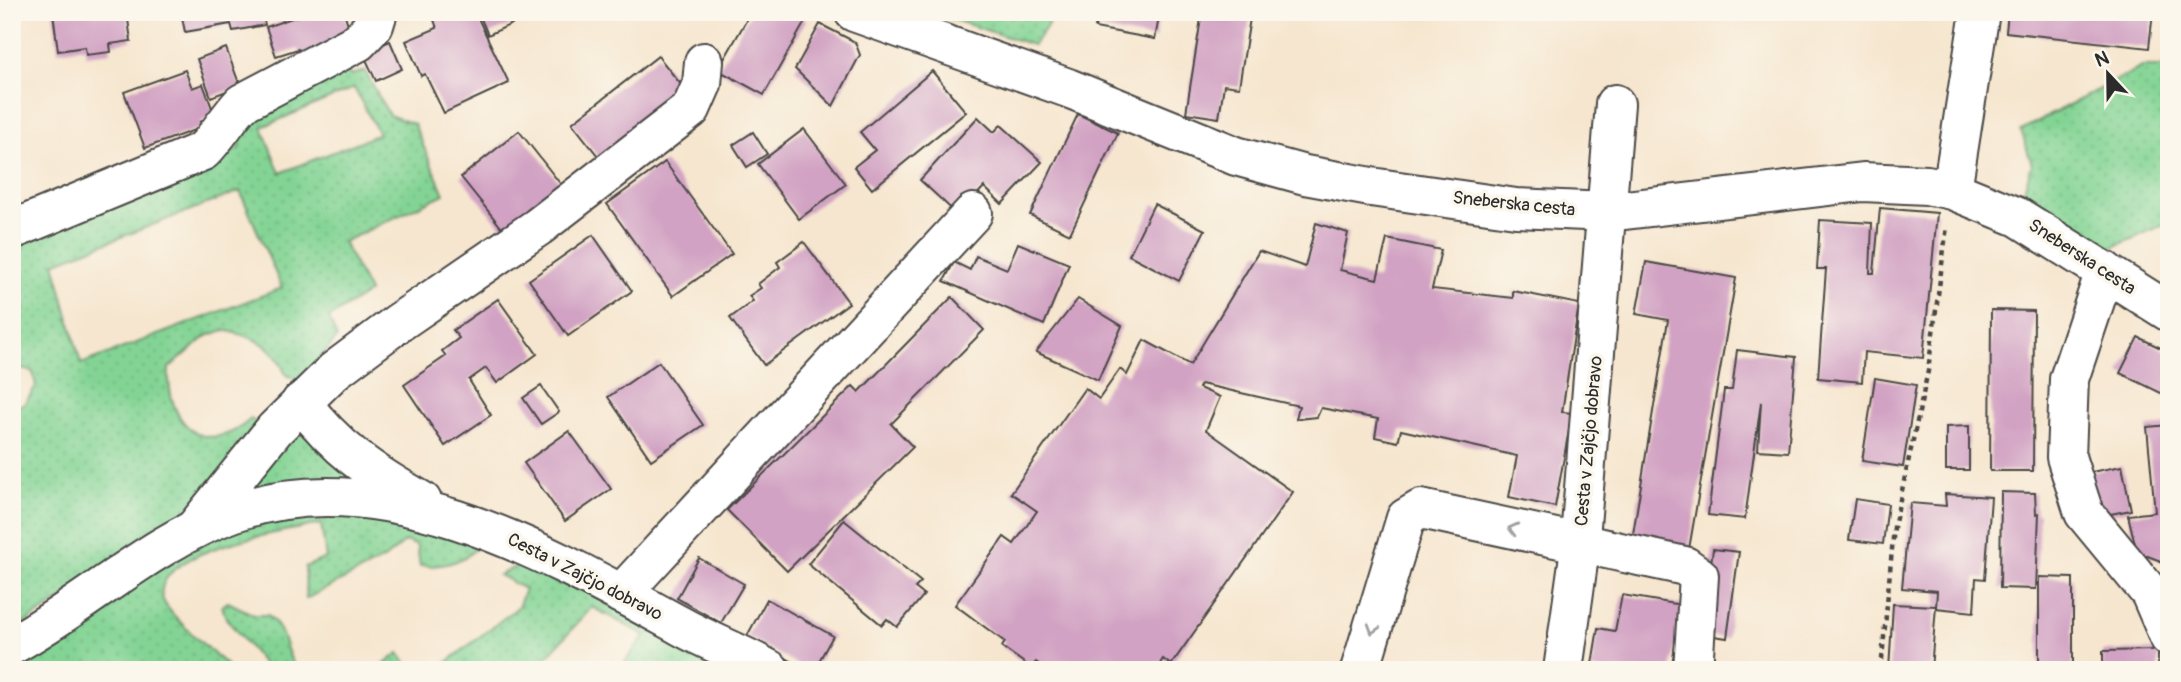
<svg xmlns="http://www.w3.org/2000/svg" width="2181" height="682" viewBox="0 0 2181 682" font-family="Pangolin,sans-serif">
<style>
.green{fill:url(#green-dots);stroke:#578060;stroke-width:2;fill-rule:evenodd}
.building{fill:#d1a2c3}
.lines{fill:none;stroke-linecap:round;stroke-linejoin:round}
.minor-casing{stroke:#494744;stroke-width:42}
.path{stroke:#494744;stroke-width:4.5;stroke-dasharray:5 5;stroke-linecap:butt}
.minor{stroke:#fff;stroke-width:38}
.oneway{stroke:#a0a0a0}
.labels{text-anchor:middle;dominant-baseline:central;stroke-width:7;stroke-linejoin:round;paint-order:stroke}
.street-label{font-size:18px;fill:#2b2b2b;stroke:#fbf7ec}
</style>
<defs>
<pattern id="green-dots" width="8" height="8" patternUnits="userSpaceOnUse" patternTransform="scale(1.75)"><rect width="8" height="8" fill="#83d494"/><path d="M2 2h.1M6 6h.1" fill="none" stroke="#71b680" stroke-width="1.8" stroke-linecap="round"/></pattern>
</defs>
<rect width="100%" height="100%" fill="#fbf7ec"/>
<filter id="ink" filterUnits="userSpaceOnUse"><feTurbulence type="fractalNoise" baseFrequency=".0143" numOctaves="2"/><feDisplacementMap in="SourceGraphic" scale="14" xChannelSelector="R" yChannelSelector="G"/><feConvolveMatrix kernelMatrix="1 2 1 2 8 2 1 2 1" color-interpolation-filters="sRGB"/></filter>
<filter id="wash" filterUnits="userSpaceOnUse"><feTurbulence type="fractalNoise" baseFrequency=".00686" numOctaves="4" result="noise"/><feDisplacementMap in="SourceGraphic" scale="28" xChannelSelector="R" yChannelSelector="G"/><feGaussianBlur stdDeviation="1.57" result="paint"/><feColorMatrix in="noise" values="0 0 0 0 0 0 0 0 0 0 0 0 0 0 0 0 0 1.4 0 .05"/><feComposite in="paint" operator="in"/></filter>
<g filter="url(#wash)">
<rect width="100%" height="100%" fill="#f6e6cf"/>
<g class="green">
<polygon points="929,12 1050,12 1048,25 1033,45"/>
<path d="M346,63L351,75L365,71L389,115L414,124L444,194L343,242L369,292L329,318L337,338L300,382L286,375C273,342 257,339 224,330L207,336L169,368C166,422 203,461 251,419L263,427L184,522L12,631V409L25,403L36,386L33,372L18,368C8,343 11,332 24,309L12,299V238L240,148L234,126ZM354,88L379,134L280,173L262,127ZM240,191L282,288L81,364L54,263Z"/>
<polygon points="2142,67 2169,67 2169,222 2109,249 2022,195 2032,165 2021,130"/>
<polygon points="296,430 305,431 386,490 261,493 235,486"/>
<path d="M344,509L485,537C470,561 447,567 420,566L417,546L406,541L384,559L306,599L305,567L326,558L321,524C288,531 154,548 162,597C165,613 217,656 232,670H12V659L144,576L255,515Z"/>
<polygon points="537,561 744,670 619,670 645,635 592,607 535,670 437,670 518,607 525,589 499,575 518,565"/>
<path d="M228,602L254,615H268C288,633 282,648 297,670H268L226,618L222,606Z"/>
<polygon points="399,653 412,670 377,670"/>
</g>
<g id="blocks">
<g class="building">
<polygon points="127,12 131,41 110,44 111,52 86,55 85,47 58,51 53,13"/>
<polygon points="181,12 262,12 265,25 233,31 231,24 185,32"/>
<polygon points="309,12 344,12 353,40 301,58 298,49 276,56 266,27"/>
<polygon points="421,12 438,12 423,18"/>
<polygon points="452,12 475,12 509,83 444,113 425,74 421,76 406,41 437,28 434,20"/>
<polygon points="478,12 523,12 525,18 488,35"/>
<polygon points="751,12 792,12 806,20 764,95 718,70"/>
<polygon points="1098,12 1160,12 1155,39 1095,28"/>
<polygon points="1202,12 1251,12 1239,87 1224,85 1219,118 1186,113"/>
<polygon points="2008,12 2153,12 2149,48 2006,32"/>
<polygon points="820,24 855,42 860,55 833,106 795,69"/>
<polygon points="390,41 402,69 376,81 363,53"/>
<polygon points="226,48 240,86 211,97 197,59"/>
<polygon points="658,56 691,97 605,165 572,123"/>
<polygon points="185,70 192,88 203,84 215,116 200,122 203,127 145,148 124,92"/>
<polygon points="932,71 966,112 872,189 854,167 875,150 860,132"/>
<polygon points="1078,114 1118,133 1070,234 1030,215"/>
<polygon points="978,117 994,132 1001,125 1042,162 1002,204 984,187 958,215 920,180"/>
<polygon points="804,129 846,184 799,219 758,164"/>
<polygon points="519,131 566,191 509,237 461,177"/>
<polygon points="753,132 767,154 747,167 733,145"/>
<polygon points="665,162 732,254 673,296 607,204"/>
<polygon points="1154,204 1205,230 1179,281 1129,255"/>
<polygon points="1880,208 1937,213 1923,358 1864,352 1862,382 1818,378 1826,269 1817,269 1820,220 1872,223 1870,273 1874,273"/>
<polygon points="1316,223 1348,233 1340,270 1377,279 1387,239 1441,250 1432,289 1513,298 1513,291 1579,304 1562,412 1572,413 1555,507 1509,497 1517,456 1401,430 1398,442 1375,437 1378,419 1321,408 1317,417 1296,419 1299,406 1201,384 1199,388 1220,397 1206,430 1293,492 1171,665 1163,659 1156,670 1047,670 1036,662 1031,668 1002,647 1005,642 955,605 1004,537 1014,544 1037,511 1011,493 1085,388 1099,399 1120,369 1127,375 1144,340 1190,365 1259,251 1305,267"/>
<polygon points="593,235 632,291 568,336 529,280"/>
<polygon points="804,242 849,303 764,365 730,318 753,301 749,296 761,288 758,284 780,267 777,262"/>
<polygon points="1018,243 1069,264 1044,325 944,281 954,262 970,270 976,256 1007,269"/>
<polygon points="1646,262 1736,278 1689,549 1632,540 1668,320 1636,314"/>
<polygon points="952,297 984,330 891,424 913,447 787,571 727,510 853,386 859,392"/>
<polygon points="498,299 537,354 497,383 486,368 469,380 491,415 445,446 404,385 446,356 442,351 459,338 453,330"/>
<polygon points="1078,299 1122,326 1098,380 1036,352"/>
<polygon points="1991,310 2034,311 2033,471 1990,471"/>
<polygon points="2138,337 2169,352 2169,397 2120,373"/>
<polygon points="1737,350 1796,357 1788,452 1758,450 1761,402 1745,519 1708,515 1724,390 1732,390"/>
<polygon points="659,362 703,425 651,460 608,397"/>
<polygon points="1875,378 1916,385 1903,467 1862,461"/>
<polygon points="541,386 559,412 541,424 523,398"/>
<polygon points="2169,425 2169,570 2167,570 2166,563 2137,552 2128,515 2155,512 2147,427"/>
<polygon points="1969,426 1969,470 1946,470 1946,427"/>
<polygon points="569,431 611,489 565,521 524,463"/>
<polygon points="2122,466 2131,510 2100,516 2091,472"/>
<polygon points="2001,492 2035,493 2036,514 2039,513 2036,589 2000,588"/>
<polygon points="1945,494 1991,497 1985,579 1976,578 1974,612 1936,608 1937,591 1902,588 1910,503 1946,506"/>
<polygon points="1855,499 1888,504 1883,544 1849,540"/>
<polygon points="844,520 921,582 915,588 924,595 897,627 887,619 882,625 808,564"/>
<polygon points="1713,549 1739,552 1727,638 1701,634"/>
<polygon points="699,558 744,584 721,623 677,598"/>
<polygon points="2039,577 2073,578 2073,670 2039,670"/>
<polygon points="1622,595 1682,605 1671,670 1591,670 1598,628 1615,631"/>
<polygon points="767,599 833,636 814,670 807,670 747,636"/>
<polygon points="1893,604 1936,606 1931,670 1889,670"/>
<polygon points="2158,650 2158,670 2103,670 2103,651"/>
</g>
</g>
</g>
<g filter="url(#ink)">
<use href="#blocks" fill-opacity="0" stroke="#494744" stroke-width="2"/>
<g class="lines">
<g class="minor-casing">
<g id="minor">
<polyline points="854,12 1068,88 1236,156 1305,175 1371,187 1516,208 1608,212 1863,182 1927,185 1952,190 2018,217 2169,312"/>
<polyline points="1952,190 1980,12"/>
<path d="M12,230L203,151C218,136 227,119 242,103L358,42L374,25L378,12"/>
<polyline points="2105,271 2069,379 2066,457 2084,513 2150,593 2169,637"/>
<path d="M301,402C337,449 370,472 422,501"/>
<polyline points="196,527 275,429 334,371 398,323 538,227 691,109 702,84 704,62"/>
<polyline points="621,594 973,213"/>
<path d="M12,645C87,604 154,540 235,512C385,459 552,556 679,625C709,642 741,653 770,670"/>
<polyline points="1360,670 1406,518 1421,509 1685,566 1699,576 1693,670"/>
<polyline points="1563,670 1578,563 1615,104"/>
</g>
</g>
<polyline class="path" points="1881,670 1894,527 1928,371 1947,226"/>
<use href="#minor" class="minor"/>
</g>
<defs><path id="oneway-chevron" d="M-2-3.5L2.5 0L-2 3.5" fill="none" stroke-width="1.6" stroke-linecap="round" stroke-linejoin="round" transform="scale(1.75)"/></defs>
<g class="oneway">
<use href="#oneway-chevron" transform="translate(1513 529) rotate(-166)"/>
<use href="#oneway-chevron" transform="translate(1373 629) rotate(107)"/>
</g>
</g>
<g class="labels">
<g class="street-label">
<text transform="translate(1514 204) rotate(6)">Sneberska cesta</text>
<text transform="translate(2082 257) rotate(33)">Sneberska cesta</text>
<text transform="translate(1589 441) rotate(-85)">Cesta v Zajčjo dobravo</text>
<text transform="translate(585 577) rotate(27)">Cesta v Zajčjo dobravo</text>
</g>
</g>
<rect width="2181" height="682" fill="none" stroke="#fbf7ec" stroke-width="42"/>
<g transform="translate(2108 74) rotate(338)" stroke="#fbf7ec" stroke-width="5" paint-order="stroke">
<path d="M0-5L12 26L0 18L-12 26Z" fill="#2b2b2b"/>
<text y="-10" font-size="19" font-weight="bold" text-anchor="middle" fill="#2b2b2b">N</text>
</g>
</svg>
